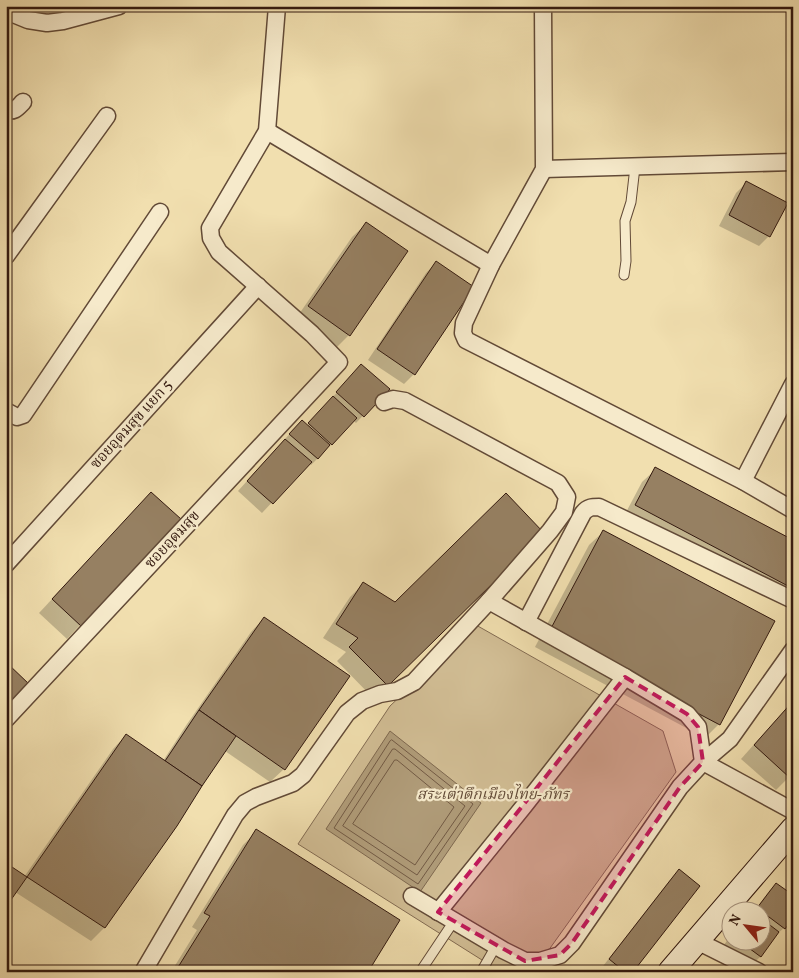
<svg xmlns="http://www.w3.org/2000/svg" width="799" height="978" viewBox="0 0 799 978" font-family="Vollkorn,'Noto Serif Thai',serif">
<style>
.green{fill:#d1bd94;stroke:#826b52}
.water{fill:#b09c79;stroke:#7e684f}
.shadow{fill:#0003}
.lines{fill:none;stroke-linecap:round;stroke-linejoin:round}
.shore{stroke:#725a44;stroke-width:1}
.building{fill:#968062;stroke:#33190f}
.lane-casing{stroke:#624a37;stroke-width:11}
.street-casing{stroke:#624a37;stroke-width:19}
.secondary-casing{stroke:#33190f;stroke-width:26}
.lane{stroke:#f6eacb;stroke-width:9}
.street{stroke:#f6eacb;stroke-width:16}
.secondary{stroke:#f6eacb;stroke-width:24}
.marked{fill:#c2185b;fill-opacity:0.2;stroke:#c2185b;stroke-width:4;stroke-dasharray:10 6;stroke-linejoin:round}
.labels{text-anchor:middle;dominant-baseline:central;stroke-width:4.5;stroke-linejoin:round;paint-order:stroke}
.street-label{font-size:15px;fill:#33190f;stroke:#f6eacb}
.park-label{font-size:15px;font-style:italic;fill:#624a37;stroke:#f6eacb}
</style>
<rect width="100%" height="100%" fill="#f1dfaf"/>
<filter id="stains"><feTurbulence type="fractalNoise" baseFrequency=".004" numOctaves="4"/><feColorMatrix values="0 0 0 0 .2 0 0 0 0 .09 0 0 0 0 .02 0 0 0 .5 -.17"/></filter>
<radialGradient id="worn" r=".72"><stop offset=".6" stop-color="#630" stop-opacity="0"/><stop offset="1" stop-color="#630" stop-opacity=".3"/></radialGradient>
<polygon class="green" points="476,625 663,731 676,772 533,972 501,972 298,844 390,706"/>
<polygon class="water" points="390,731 481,803 420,892 326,829"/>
<g class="shadow">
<polygon points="746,183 769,236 759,246 719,226 736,193"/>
<polygon points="366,224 349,335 336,348 295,320 352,237"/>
<polygon points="436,263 414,374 404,384 368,360 426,273"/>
<polygon points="355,372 388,389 356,423 353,420 325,451 311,465 309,463 262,513 238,491 295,428 307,426"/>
<polygon points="656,469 787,585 774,598 623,518 642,482"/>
<polygon points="138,507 179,519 67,639 39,613"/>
<polygon points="603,532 719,724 705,738 535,647 589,545"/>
<polygon points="542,533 373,698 337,661 346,652 323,638 350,597 363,584 395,604"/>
<polygon points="264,618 284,769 270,782 225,751 176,825 104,928 91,941 15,892 24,877 113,749 126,735 163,761 187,724 251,632"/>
<polygon points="793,701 793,773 776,790 741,759"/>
<polygon points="257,831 366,972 171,972 197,930 192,927 243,845"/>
<polygon points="679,871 632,972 601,972 600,970 669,881"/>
<polygon points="776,884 784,928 777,934 776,934 760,957 744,972 735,972 715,957 732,934 732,940 762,940 762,910 755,910 769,891"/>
</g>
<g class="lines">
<g class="shore">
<polygon points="392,740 473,804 418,884 334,828 390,741"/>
<polygon points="393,749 395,749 465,806 417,875 343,826"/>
<polygon points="395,760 397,760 454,807 415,865 353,824"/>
</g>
</g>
<g class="building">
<polygon points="746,181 788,203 770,237 729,215"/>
<polygon points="366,222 408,251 350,336 308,306"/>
<polygon points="436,261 474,287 415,375 377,349"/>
<polygon points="361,364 390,389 364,417 336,392"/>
<polygon points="333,396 357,418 332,445 308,423"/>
<polygon points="302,420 330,445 318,459 289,434"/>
<polygon points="285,439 312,462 273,504 247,481"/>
<polygon points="655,467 793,540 793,577 788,586 635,505"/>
<polygon points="151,492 181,519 81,626 52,599"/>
<polygon points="506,493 544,533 388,686 349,647 358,638 336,624 363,582 395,602"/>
<polygon points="603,530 775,621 720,725 548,634"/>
<polygon points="264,617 350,676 285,770 199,710"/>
<polygon points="6,662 30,685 6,711"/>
<polygon points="793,701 793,775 790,778 754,745"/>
<polygon points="199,710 236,736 202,786 165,761"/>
<polygon points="126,734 202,786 177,826 105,928 27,877"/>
<polygon points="256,829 400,920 368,972 175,972 210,916 204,913"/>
<polygon points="6,863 27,877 6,907"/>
<polygon points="679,869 700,886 633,972 625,972 609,959"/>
<polygon points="776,883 793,895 793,918 785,929 757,908"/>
<polygon points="762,919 779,932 761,957 738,940 762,940"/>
</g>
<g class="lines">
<g class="lane-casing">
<g id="lane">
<polyline points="624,275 626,261 625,221 631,202 635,167"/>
<polyline points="420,972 454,921"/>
<polyline points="481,972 496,946"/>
</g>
</g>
<g class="street-casing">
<g id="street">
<polyline points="543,6 544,169 491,265 464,323 463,333 466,340 743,481 793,510"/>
<polyline points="6,11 28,20 47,23 63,21 119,6"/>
<path d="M6,110C15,112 17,108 23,102"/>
<polyline points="267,131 491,265"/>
<polyline points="544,169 793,162"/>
<polyline points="6,256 107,116"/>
<polyline points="384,402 393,399 405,401 558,483 567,497 564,512 550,531 489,601"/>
<polyline points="6,411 17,417 23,415 160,212"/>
<polyline points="743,481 793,384"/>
<polyline points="6,564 258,286"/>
<path d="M526,622L583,513C588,507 592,507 599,507L793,600"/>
<polyline points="793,650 730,739 703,762 793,811"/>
<polyline points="6,719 339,362 312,334 219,252 211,238 210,228 267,131 277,6"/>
<polyline points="438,912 524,806 625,677"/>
<polyline points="697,941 759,972"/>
<polyline points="143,972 235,815 245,803 256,797 293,783 303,775 347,713 362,701 380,694 397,691 414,682 489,601 625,677 687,714 698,727 703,762 680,787 572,943 560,955 540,961 525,961 503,950 412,896"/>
</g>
</g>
<g class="secondary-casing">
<polyline id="secondary" points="670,972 793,829"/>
</g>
<use href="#lane" class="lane"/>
<use href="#street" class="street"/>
<use href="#secondary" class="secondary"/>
</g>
<path class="marked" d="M625,677L687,714L698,727L703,762L680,787L572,943L560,955L525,961L438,912Z"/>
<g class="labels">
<g class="street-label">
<text transform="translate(132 425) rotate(-48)">ซอยอุดมสุข แยก 5</text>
<text transform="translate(173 540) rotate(-47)">ซอยอุดมสุข</text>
</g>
<g class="park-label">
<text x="493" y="795">สระเต่าตึกเมืองไทย-ภัทร</text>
</g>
</g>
<rect width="799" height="978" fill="none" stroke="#f1dfaf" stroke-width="25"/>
<rect x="8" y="8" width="784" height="963" fill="none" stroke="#33190f" stroke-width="2.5"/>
<rect x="12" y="12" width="774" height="953" fill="none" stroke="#33190f"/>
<g transform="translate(746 926) rotate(299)"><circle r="24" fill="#f6eacb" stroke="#a89680"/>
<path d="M0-4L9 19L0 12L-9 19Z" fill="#8f2418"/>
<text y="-8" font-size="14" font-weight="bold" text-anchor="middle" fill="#33190f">N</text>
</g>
<rect width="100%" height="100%" filter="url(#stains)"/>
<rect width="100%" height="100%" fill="url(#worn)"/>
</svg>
